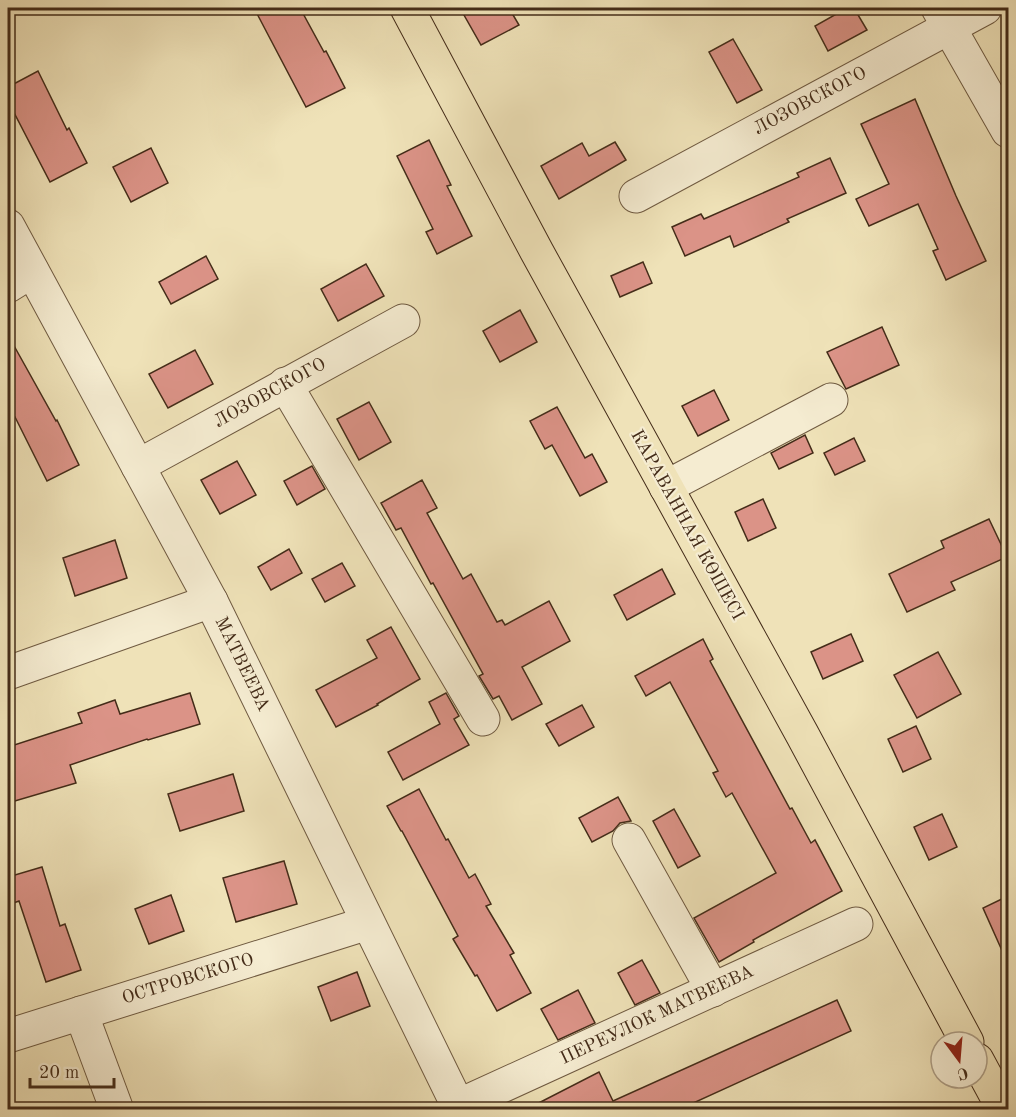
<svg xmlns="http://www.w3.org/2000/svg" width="1016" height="1117" viewBox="0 0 1016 1117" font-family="'Old Standard TT',serif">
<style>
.building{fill:#db9387;stroke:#442c19;stroke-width:1.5}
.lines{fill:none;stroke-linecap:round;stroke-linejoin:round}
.minor-casing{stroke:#6f5a41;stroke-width:35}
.major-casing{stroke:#442c19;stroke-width:35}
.minor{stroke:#f5ecd1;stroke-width:33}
.major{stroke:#efe2b8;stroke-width:33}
.labels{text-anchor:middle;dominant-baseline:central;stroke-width:4.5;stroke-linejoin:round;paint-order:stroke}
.street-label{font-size:18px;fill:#442c19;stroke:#f5ecd1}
</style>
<rect width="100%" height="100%" fill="#efe2b8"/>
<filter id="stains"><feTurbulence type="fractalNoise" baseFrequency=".00333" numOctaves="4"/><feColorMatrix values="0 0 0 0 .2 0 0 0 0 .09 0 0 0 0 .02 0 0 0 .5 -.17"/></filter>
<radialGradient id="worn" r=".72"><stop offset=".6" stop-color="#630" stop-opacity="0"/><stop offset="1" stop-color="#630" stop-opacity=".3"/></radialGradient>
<g class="building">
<polygon points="254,8 300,8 324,52 326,51 345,88 306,107"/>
<polygon points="460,8 509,8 519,25 481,45"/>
<polygon points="847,8 854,8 867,30 828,51 815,26"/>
<polygon points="733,39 762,90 737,103 709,52"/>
<polygon points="38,71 67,130 69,128 87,163 50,182 8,101 8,87"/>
<polygon points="915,99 956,196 986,261 946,280 933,251 938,249 918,204 869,226 856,199 889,184 861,124"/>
<polygon points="429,140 451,185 447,186 472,236 437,254 426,232 433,229 397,156"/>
<polygon points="615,142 626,160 559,199 541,166 582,143 589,156"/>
<polygon points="151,148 168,183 131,202 113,167"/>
<polygon points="830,158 846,193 787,219 789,222 734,247 730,236 685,256 672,227 701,214 704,219 799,177 797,173"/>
<polygon points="206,256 218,279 171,304 159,282"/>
<polygon points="643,262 652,283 620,297 611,276"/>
<polygon points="366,264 384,296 338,321 321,289"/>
<polygon points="520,310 537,342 500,362 483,331"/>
<polygon points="882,327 899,365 846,389 827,352"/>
<polygon points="8,335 56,421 57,420 79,465 47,481 15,417 8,421"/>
<polygon points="195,350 213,384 168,408 149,374"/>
<polygon points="714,390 729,420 698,436 682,406"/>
<polygon points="369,402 391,442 359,460 337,419"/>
<polygon points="557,407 585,458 592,454 607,482 580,496 552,445 545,449 530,421"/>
<polygon points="805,435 813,453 779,469 771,453"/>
<polygon points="854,438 865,461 835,475 824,453"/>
<polygon points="237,461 256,495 220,514 201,480"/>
<polygon points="312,466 325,489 297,505 284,481"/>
<polygon points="422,480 437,508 427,513 463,579 471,574 497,622 502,620 505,625 549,601 570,641 522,667 542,704 512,720 499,696 493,699 479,676 483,674 433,583 431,584 401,528 396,530 381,503"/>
<polygon points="763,499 776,528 748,541 735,512"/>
<polygon points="989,519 1007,557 951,582 955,590 907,612 889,574 944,548 941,541"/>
<polygon points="115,540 127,578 75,596 63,558"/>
<polygon points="289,549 302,573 271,590 258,567"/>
<polygon points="342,563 355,586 325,602 312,579"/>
<polygon points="662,569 675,594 627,620 614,595"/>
<polygon points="391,627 420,679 377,704 378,705 336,727 316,690 377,658 367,640"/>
<polygon points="851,634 863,661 823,679 811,652"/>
<polygon points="703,639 713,659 710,661 790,809 792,808 811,843 815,840 842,891 753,940 754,942 719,962 694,918 776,873 732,793 726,797 713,773 718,771 670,682 646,696 635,676"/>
<polygon points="938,652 961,694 917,718 894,675"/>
<polygon points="190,693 200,724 148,740 147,739 70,765 76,783 8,803 8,747 82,723 78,713 115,700 120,714"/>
<polygon points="446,693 459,716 454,719 469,745 403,780 388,752 440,724 429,702"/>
<polygon points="582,705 594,727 559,746 546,724"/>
<polygon points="916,726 931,759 903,772 888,739"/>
<polygon points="233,774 244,811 180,831 168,794"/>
<polygon points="419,789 446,840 448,839 469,878 475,874 491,904 486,906 514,953 510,955 531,993 497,1011 477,975 475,976 453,939 458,936 402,831 401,831 387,806"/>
<polygon points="618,797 631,821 620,823 613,831 592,842 579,818"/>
<polygon points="674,809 700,856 678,868 653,821"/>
<polygon points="942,814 957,847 929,860 914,827"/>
<polygon points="284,861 297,904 236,922 223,878"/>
<polygon points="42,867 60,926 65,924 81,970 46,982 19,901 8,905 8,877"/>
<polygon points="171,895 184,931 149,944 135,909"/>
<polygon points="1008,896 1008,964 983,908"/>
<polygon points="642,960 660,993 635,1005 618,973"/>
<polygon points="357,972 370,1006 331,1021 318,987"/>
<polygon points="578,990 595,1023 558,1040 541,1009"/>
<polygon points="837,1000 851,1031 678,1110 525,1110 599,1072 613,1101"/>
</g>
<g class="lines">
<g class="minor-casing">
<g id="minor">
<polyline points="938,8 1008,131"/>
<polyline points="636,196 985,8"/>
<polyline points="8,226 211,601 460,1110"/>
<polyline points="8,286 32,271"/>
<polyline points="285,384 483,719"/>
<polyline points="138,466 403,321"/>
<polyline points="666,487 831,400"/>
<polyline points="8,673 211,601"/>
<polyline points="629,840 713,990"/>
<polyline points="81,1013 117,1110"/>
<polyline points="8,1036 368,923"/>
<polyline points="458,1106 856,924"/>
</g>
</g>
<g class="major-casing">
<g id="major">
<polyline points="407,8 537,252 802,734 967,1042"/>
<polyline points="977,1060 1004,1110"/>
</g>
</g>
<use href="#minor" class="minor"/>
<use href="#major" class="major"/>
</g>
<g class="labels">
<g class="street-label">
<text transform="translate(810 101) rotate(-28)">ЛОЗОВСКОГО</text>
<text transform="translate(270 393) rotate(-29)">ЛОЗОВСКОГО</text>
<text transform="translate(687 525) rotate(61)">КАРАВАННАЯ КӨШЕСІ</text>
<text transform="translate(242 664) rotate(64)">МАТВЕЕВА</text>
<text transform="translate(188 979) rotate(-17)">ОСТРОВСКОГО</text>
<text transform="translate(657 1015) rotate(-25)">ПЕРЕУЛОК МАТВЕЕВА</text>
</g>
</g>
<rect width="1016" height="1117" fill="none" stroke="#efe2b8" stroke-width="30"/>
<rect x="9" y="9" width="998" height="1099" fill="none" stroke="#442c19" stroke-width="3"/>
<rect x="15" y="15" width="986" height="1087" fill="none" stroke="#442c19" stroke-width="1.5"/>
<g transform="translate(959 1060) rotate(164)"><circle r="28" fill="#f5ecd1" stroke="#ae9f87" stroke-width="1.5"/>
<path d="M0-4.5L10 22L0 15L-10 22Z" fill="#8f2418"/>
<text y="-9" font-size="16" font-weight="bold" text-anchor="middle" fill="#442c19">С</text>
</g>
<path d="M30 1078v9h84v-9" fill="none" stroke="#442c19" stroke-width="3"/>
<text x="39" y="1078" font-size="18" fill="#442c19" stroke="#f5ecd1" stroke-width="4.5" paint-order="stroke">20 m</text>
<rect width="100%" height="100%" filter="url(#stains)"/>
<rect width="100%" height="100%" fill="url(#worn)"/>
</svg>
